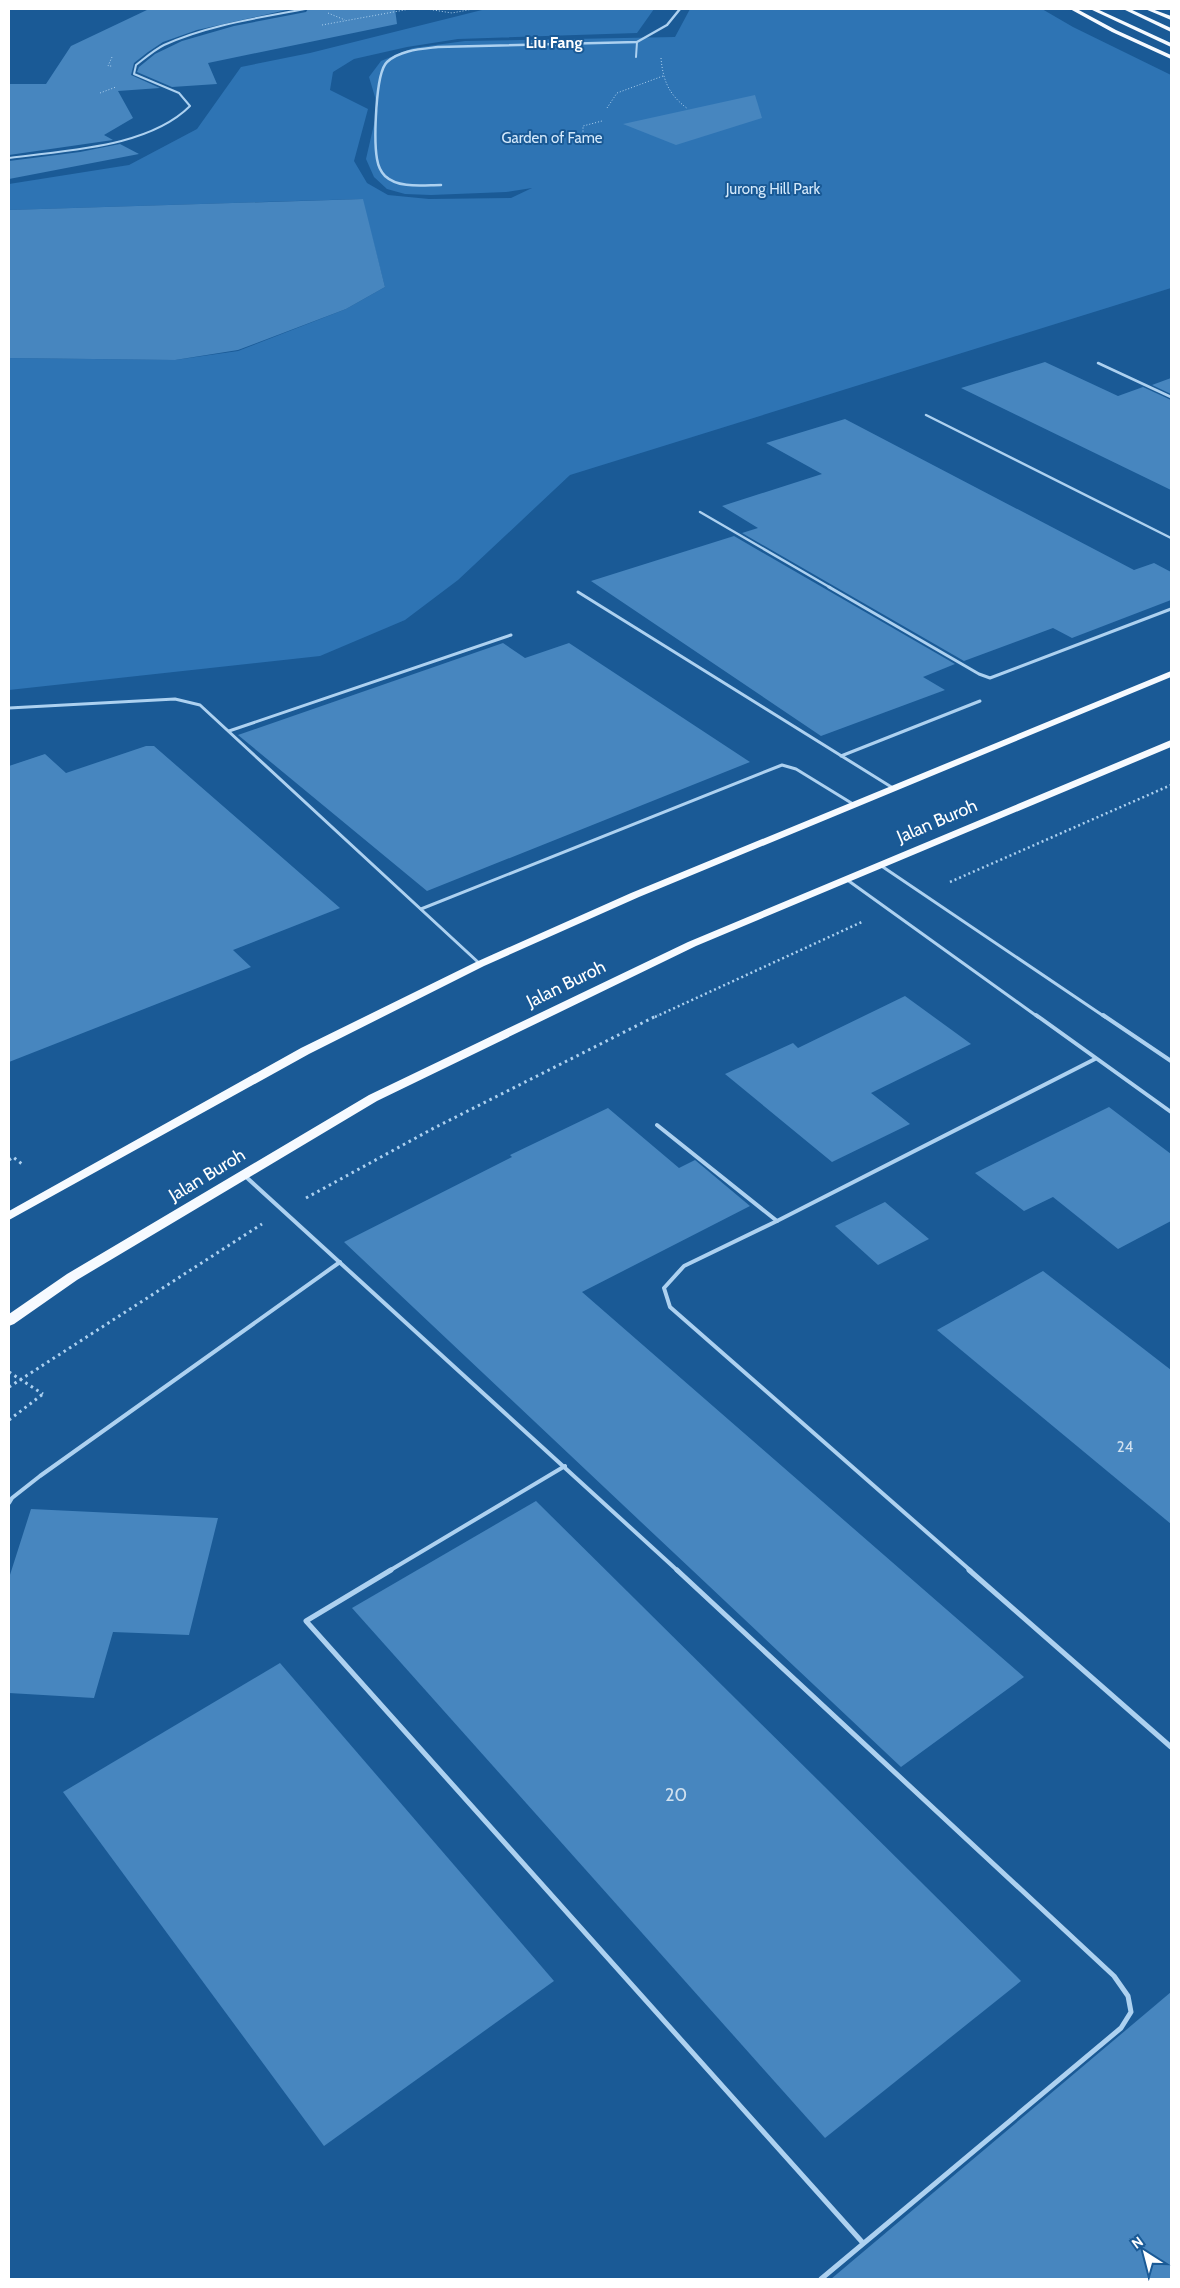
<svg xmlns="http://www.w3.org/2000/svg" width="1180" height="2288" viewBox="0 0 1180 2288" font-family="Cabin,sans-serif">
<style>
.green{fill:#2e74b4}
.building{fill:#4786bf}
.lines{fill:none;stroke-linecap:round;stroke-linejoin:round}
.path-far2{stroke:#add1f0;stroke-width:1;stroke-dasharray:1 2;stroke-linecap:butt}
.path-far1{stroke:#add1f0;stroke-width:2.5;stroke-dasharray:2 3;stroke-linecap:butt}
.path{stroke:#add1f0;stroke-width:3;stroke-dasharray:2.5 4;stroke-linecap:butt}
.service-far4{stroke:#add1f0;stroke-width:2}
.service-far3{stroke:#add1f0;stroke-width:2.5}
.service-far2{stroke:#add1f0;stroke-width:3}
.service-far1{stroke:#add1f0;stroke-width:4}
.service{stroke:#add1f0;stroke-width:5}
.minor{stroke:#add1f0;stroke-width:2.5}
.primary{fill:#f6faff;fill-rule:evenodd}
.path-bridge{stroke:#add1f0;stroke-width:3;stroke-dasharray:2.5 4;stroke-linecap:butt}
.labels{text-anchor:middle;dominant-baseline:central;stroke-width:4;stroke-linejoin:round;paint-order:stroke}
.far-park-label{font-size:15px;fill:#d4e9fb;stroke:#1a5a96}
.number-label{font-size:15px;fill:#d1e1ef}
.far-neighbourhood-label{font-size:16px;font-weight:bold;fill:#fff;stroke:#1a5a96}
.street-label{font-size:18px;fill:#fff;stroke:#1a5a96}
.near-number-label{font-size:18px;fill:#d1e1ef}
</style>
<rect width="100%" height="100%" fill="#1a5a96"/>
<polygon class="green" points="486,9 654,9 637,33 458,39 407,47 354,59 333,72 330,90 368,109 354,161 367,183 388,195 429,199 511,198 532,188 506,192 431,195 405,194 387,189 374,177 366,159 378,107 369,77 381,61 413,48 465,41 675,37 690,9 1042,9 1073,27 1171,75 1171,288 570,475 458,580 405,620 320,656 9,690 9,358 175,360 238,351 346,309 385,287 362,199 9,210 9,184 129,165 197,129 241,67 310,53"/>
<g class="building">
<polygon points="149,9 291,9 197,30 163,42 148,52 134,63 131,75 160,88 118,91 133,118 104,135 113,140 9,155 9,84 46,84 71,46"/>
<polygon points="308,9 395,9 397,24 208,63 217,84 172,87 137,72 139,67 155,54 182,41 234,26 306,12"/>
<polygon points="755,95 762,118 676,145 623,124"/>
<polygon points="120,144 139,154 9,179 9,161 80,152"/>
<polygon points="363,199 385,287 346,309 238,350 175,360 9,358 9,210"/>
<polygon points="1045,362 1118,396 1143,387 1171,400 1171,490 961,388"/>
<polygon points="1171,378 1171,394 1152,385"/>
<polygon points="845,419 1134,570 1154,563 1171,572 1171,600 1072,638 1053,628 964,661 742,533 758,528 722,506 822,474 766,443"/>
<polygon points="734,536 955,664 923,677 945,690 821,736 591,581"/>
<polygon points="503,643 525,658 569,643 750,762 427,891 238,735"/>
<polygon points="146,746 154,746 340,908 233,950 251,967 9,1062 9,766 45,754 66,773"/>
<polygon points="905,996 971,1044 871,1093 910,1124 832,1162 725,1074 793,1043 798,1048"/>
<polygon points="1109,1107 1171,1154 1171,1221 1118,1249 1053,1197 1024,1211 975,1173"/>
<polygon points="608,1108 679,1168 695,1160 750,1206 582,1292 1024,1677 901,1767 344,1242 512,1157 510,1155"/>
<polygon points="885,1202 929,1239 878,1265 835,1226"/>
<polygon points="1043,1271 1171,1370 1171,1524 937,1330"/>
<polygon points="536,1501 1021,1981 825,2138 352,1608"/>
<polygon points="31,1509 218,1518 189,1635 113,1632 94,1698 9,1693 9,1578"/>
<polygon points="280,1663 554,1981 324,2146 63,1792"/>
<polygon points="1171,1992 1171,2279 831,2279"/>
</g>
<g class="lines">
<g class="path-far2">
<polyline points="427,9 452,13 473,9"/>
<polyline points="328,13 345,20"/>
<polyline points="322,25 410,9"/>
<polyline points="112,57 108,66 112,66"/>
<path d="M661,58C663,81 669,95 688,109"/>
<polyline points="100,93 116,87"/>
<polyline points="607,108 617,93 663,76"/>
<polyline points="583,137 601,143"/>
<polyline points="568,141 583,137 583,126 602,121"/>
</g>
<g class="path-far1">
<polyline points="950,882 1171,785"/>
<polyline points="655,1017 864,921"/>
</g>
<g class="path">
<polyline points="9,1160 13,1157 22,1164"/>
<polyline points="306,1198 434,1128 658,1015"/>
<polyline points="9,1387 262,1224"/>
<polyline points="9,1420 43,1394"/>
</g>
<g class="service-far4">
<polyline points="636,57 637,42"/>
<path d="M9,158C65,150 148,148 190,106L179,93L134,74L136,65C145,58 154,50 164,45C208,25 258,18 305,9"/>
</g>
<g class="service-far3">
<polyline points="1098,363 1171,397"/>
<polyline points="926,415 1171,538"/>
<polyline points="700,512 831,588"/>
</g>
<g class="service-far2">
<polyline points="829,587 979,674 990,678 1171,609"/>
<polyline points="578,592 893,788"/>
<polyline points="9,708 175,699 200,705 479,963"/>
<polyline points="229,731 511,635"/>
<polyline points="841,756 980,701"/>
<polyline points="880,865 1105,1017"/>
<polyline points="846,879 1038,1017"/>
<polyline points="421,909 782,765 796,769 853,804"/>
</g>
<g class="service-far1">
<polyline points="1036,1015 1171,1112"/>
<polyline points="1103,1015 1171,1061"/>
<polyline points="657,1125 777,1221"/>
<polyline points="245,1176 678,1571"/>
<polyline points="9,1503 12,1498 40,1476 340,1262"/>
<polyline points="389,1571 565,1466"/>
<polyline points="971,1571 670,1307 664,1288 684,1266 777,1221 1095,1059"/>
</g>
<g class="service">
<polyline points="391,1570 306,1621 863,2243"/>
<polyline points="677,1570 1114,1976 1128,1996 1131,2012 1121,2028 821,2279"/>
<polyline points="969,1570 1171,1747"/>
</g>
<path class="minor" d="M441,185C424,185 399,189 385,176C381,172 378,165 377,159C374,142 375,73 387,62C400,50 421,49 438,47L637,42L667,25L680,9"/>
<g class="primary">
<polygon points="1070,9 1077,9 1116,30 1171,55 1171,59 1112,32"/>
<polygon points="1090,9 1097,9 1171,43 1171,47"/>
<polygon points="1123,9 1130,9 1171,28 1171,32"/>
<polygon points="1145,9 1152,9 1171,16 1171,20"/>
<polygon points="1171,671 1171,677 639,897 484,966 309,1054 9,1220 9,1211 301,1048 476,962 631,893"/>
<polygon points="1171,740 1171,747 696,946 377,1101 77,1280 14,1324 9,1326 9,1314 67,1274 369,1095 688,942"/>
</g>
<polyline class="path-bridge" points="9,1372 43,1394"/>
</g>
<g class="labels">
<g class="far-park-label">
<text x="552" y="138">Garden of Fame</text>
<text x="773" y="189">Jurong Hill Park</text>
</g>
<g class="number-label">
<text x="1125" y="1447">24</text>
</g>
<g class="far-neighbourhood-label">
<text x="554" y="42">Liu Fang</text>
</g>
<g class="street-label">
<text transform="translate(937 821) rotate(-23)">Jalan Buroh</text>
<text transform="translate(566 984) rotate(-26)">Jalan Buroh</text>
<text transform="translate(207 1175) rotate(-31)">Jalan Buroh</text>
</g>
<g class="near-number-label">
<text x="676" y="1795">20</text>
</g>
</g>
<rect width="1180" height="2288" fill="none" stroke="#ffffff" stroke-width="20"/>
<g transform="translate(1145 2253) rotate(324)" stroke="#1a5a96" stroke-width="4" paint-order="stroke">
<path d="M0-4L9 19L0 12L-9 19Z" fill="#ffffff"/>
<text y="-8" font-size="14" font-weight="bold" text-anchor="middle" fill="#ffffff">N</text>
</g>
</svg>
